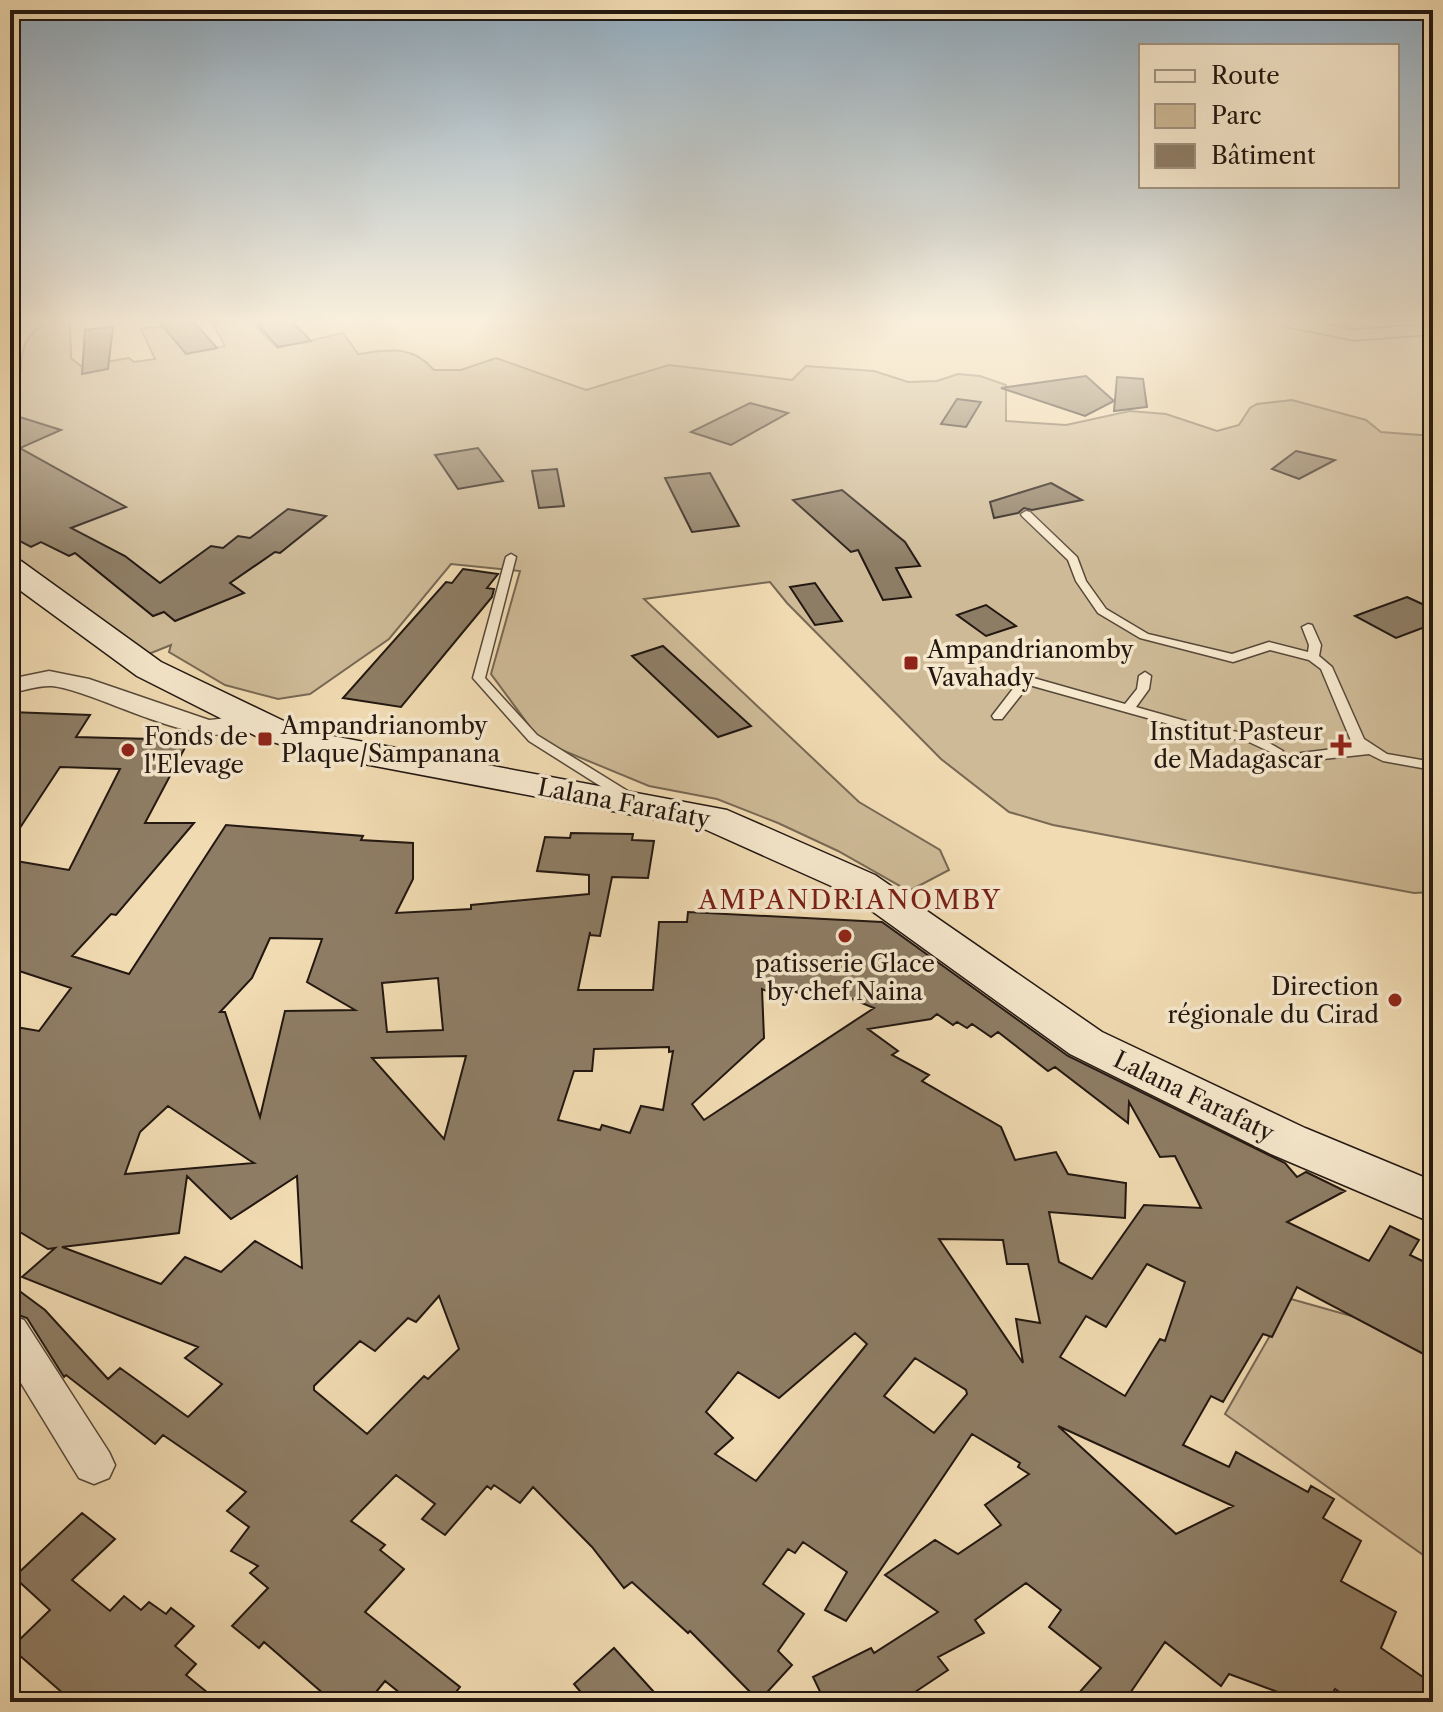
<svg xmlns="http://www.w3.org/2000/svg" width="1443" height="1712" viewBox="0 0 1443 1712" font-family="'Libre Caslon Text',serif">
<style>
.green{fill:#ceba97;stroke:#786854;stroke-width:2}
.building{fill:#8e7d65;stroke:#221711;stroke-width:2;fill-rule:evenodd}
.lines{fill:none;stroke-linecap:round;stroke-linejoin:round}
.lane-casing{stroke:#564839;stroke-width:3}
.street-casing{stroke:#564839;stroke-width:3}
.secondary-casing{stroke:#221711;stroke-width:3}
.lane{fill:#f6e8cd;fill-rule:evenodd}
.street{fill:#f6e8cd;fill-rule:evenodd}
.secondary{fill:#f6e8cd;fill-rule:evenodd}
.poi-dot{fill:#8f2418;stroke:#f6e8cd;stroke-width:3}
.labels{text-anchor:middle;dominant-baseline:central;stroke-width:7;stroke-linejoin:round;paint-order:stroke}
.poi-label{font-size:24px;fill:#221711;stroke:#f6e8cd;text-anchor:start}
.street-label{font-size:24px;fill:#221711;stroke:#f6e8cd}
.neighbourhood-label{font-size:26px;letter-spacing:2px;fill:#7a1f14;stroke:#f6e8cd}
</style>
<rect width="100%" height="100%" fill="#f1dbb2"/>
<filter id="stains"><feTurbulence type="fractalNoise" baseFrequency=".0025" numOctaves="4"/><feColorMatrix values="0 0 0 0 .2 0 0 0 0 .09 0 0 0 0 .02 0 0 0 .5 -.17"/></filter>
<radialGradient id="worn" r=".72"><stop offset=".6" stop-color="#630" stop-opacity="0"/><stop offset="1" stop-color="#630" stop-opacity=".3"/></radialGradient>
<g class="green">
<path d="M48,322H70L71,358L81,366L129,358L134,362L155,359L141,329L174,325L193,352L225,346L212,322H251L277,348L343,333L358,354C389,350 412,344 434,370H461L496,358L586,390L669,365L792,380L806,366L874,371L908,382L937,381L958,374L980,376L1006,385V421L1066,425L1130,411L1166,414L1217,431L1239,425L1250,408L1257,404L1292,400L1366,420L1381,432L1433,436V892L1414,893L1053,825L1009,812L941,759L787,603L770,582L644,599L859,802L940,850L949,870L909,891L838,851L778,823L717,799L649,786L557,748L536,735L491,674L520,571L451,564L389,639L310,694L278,699L225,685L169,652L171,645L141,657L47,581L10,558V376L21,370C21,348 27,331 48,322Z"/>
<polygon points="1291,1299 1433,1339 1433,1562 1225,1414"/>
</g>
<g class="building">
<polygon points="159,322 194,322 217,348 186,354"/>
<polygon points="255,322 293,322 311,341 278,347"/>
<polygon points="113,327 108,369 82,374 85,330"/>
<polygon points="1086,376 1114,401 1085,416 1001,388"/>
<polygon points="1117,377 1143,379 1147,407 1114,411"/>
<polygon points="957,399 981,402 966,427 941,424"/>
<polygon points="750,403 788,413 731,445 691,432"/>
<polygon points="10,414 61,430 20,448 126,507 71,528 125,556 160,583 211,546 223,548 238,536 250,538 288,509 326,516 280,553 275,552 230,583 244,593 175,621 164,612 153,616 75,553 69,556 41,542 31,547 10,536"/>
<polygon points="478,448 503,481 458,489 435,455"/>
<polygon points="1296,451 1335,460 1299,479 1272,469"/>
<polygon points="557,469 564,506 539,508 532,471"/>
<polygon points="710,473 739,526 692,532 665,478"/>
<polygon points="1051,483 1082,500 1032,510 1024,508 1018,513 994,518 990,502"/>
<polygon points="842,490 905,542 920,566 896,568 911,597 883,600 858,550 851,552 793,500"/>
<polygon points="463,569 498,574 487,588 494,589 492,597 401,707 343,698 446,582 452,583"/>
<polygon points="815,583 826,599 842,621 815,625 790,587"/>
<polygon points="1407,597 1433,609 1433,624 1396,638 1355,616"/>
<polygon points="986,605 1016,626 986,636 957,615"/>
<polygon points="663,646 751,726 718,737 632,656"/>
<path d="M10,712L90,715L76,737L189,740L145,823H194L116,915L111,914L72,956L129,974L226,825L363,836L361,840L413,843V879L396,913L471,909V905L589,894V875L537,871L545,837L570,838L571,833L633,834L632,840L654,841L648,878L612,877L600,936L590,935V932L578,990H653L659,922H687L688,912L882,922L1068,1056L1285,1163L1297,1177L1306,1172L1345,1191L1287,1222L1369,1261L1390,1226L1419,1240L1410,1255L1433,1266V1359L1297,1287L1272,1337L1263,1334L1223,1402L1211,1396L1183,1445L1229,1467L1236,1452L1308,1492L1311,1486L1334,1499L1323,1518L1361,1541L1341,1581L1396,1612L1381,1648L1433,1684V1702H1353L1335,1689L1328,1702H1305L1229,1674L1221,1686L1165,1642L1124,1702H1071L1101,1668L1049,1627L1061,1610L1026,1583L975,1620L984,1633L938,1657L948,1670L900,1702H825L813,1677L871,1648L874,1653L938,1612L885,1575L935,1540L958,1554L1001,1525L985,1505L1029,1474L1018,1467L1020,1463L972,1434L846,1621L825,1610L847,1572L803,1542L795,1553L788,1549L763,1584L804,1614L778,1651L792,1665L759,1701L690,1631L688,1633L632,1582L624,1588L592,1547L533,1487L520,1503L494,1485L491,1489L487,1486L445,1535L422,1519L435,1504L396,1475L351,1521L385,1545L380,1550L404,1569L365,1612L460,1687L448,1702H411L385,1681L368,1702H333L264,1642L259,1648L232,1626L268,1588L250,1573L258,1566L231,1551L249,1527L227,1511L246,1492L163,1435L155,1444L66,1375L64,1377L27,1318L10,1312V1284L45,1310L108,1379L120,1368L188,1417L222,1384L185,1358L198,1347L22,1277L55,1248L48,1249L10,1226V1026L39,1031L71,988L10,968V860L69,870L120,769L60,767L10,843ZM270,938L322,939L307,982L355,1010L285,1011L260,1117L225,1012H220L252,978ZM438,978L443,1030L387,1032L382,983ZM821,986L874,1008L704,1120L692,1104L764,1038L762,989L784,999L792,990L808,998ZM937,1014L953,1025L957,1022L967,1028L972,1024L991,1037L998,1032L1048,1071L1055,1067L1128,1123L1129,1102L1160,1157L1175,1156L1201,1208L1144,1205L1092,1279L1059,1262L1049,1212L1125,1218L1126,1183L1068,1174L1056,1152L1015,1160L1001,1127L922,1081L929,1075L892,1055L898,1051L868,1029L931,1019ZM669,1047V1052L673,1051L663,1110L641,1106L630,1133L602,1125L600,1130L558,1120L574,1071H592L594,1049ZM466,1056L444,1139L372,1058ZM168,1106L249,1160L254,1163L125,1174L140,1132ZM187,1176L231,1219L297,1176L302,1268L255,1241L221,1272L185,1257L161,1284L62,1247L179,1233ZM939,1239L1003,1240L1007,1264H1028L1040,1323L1016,1319L1023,1363ZM1147,1264L1185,1282L1165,1341L1160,1339L1125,1396L1060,1357L1086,1316L1106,1327ZM439,1296L459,1349L428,1379L424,1376L367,1434L314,1390V1386L360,1341L375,1351L408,1318L416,1322ZM855,1333L867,1344L756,1481L715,1454L733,1438L706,1412L738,1372L779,1398ZM915,1358L966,1390L967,1394L934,1433L884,1396ZM1058,1426L1233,1506L1176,1534Z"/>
<polygon points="82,1513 115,1539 72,1580 110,1611 124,1596 141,1610 149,1602 166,1614 171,1608 194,1626 175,1646 196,1664 186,1675 219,1702 73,1702 11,1648 50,1610 14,1577"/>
<polygon points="614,1648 663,1702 589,1702 574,1684"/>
</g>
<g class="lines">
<g class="lane-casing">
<g id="lane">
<polygon points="1026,511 1030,512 1077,557 1086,581 1106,609 1148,634 1232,654 1269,642 1308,652 1309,645 1302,627 1308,624 1312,625 1321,645 1319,656 1332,667 1364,739 1387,754 1433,762 1433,770 1383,761 1369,754 1314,760 1301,759 1300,756 1301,753 1350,747 1352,743 1321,669 1309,660 1270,650 1233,662 1140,638 1098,613 1076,581 1068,560 1022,516 1021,514"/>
<polygon points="511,554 516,557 485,678 537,735 634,795 636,798 634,801 624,801 529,741 473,678 506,557"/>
<polygon points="1145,672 1151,676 1149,689 1136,707 1189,722 1257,736 1283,751 1277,755 1249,742 1183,728 1029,685 1002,719 994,719 992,716 1022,677 1030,677 1125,704 1137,689 1139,676"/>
</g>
</g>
<g class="street-casing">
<g id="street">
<polygon points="1281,322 1313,322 1354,330 1433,324 1433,334 1354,340 1289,327"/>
<path d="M49,671L89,679L209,720C227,720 239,709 256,713L259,718C225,768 101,691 52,686C39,685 23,691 10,693V679Z"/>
<polygon points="10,1315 24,1320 109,1452 115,1465 109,1478 94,1484 79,1478 10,1365"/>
</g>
</g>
<g class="secondary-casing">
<polygon id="secondary" points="10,559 21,561 161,662 288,723 327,735 727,810 875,875 1102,1032 1305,1128 1433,1181 1433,1223 1271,1154 1070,1054 847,893 702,828 322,756 262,739 137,676 10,583"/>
</g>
<use href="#lane" class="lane"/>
<use href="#street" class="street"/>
<use href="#secondary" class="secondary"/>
</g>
<linearGradient id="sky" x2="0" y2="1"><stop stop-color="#8fa9bc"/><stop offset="0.57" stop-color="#f9efdc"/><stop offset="1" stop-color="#f9efdc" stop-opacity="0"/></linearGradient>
<rect width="1443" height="562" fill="url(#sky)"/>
<g class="poi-dot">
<rect x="903" y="655" width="16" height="16" rx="4"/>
<rect x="257" y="731" width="16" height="16" rx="4"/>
<path d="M1337 733h8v8h8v8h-8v8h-8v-8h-8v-8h8z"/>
<circle cx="128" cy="750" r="8"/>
<circle cx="845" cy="936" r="8"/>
<circle cx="1395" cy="1000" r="8"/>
</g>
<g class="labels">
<g class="poi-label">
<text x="927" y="649">Ampandrianomby<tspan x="927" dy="28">Vavahady</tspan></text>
<text x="281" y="725">Ampandrianomby<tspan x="281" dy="28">Plaque/Sampanana</tspan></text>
<text x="1323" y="731" text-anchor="end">Institut Pasteur<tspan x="1323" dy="28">de Madagascar</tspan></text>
<text x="144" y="736">Fonds de<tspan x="144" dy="28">l'Elevage</tspan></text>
<text x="845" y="963" text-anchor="middle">patisserie Glace<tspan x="845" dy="28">by chef Naina</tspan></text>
<text x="1379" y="986" text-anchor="end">Direction<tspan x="1379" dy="28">régionale du Cirad</tspan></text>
</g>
<g class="street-label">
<text transform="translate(624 803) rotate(11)">Lalana Farafaty</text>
<text transform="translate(1194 1096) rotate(26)">Lalana Farafaty</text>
</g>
<g class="neighbourhood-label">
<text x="850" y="900">AMPANDRIANOMBY</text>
</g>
</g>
<rect width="1443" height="1712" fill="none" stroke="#f1dbb2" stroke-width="40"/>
<rect x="12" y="12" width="1419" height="1688" fill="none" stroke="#221711" stroke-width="4"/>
<rect x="20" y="20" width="1403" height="1672" fill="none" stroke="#221711" stroke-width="2"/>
<rect x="1139" y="44" width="260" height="144" fill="#f6e8cd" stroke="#a19482" stroke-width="2"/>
<rect x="1155" y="70" width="40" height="12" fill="#f6e8cd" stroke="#a19482" stroke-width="2"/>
<text x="1211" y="84" font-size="24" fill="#221711">Route</text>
<rect x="1155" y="104" width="40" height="24" fill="#ceba97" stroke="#a19482" stroke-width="2"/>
<text x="1211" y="124" font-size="24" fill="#221711">Parc</text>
<rect x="1155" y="144" width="40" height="24" fill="#8e7d65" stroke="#a19482" stroke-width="2"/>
<text x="1211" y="164" font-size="24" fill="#221711">Bâtiment</text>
<rect width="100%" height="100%" filter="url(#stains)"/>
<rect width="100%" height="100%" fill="url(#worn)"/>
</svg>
